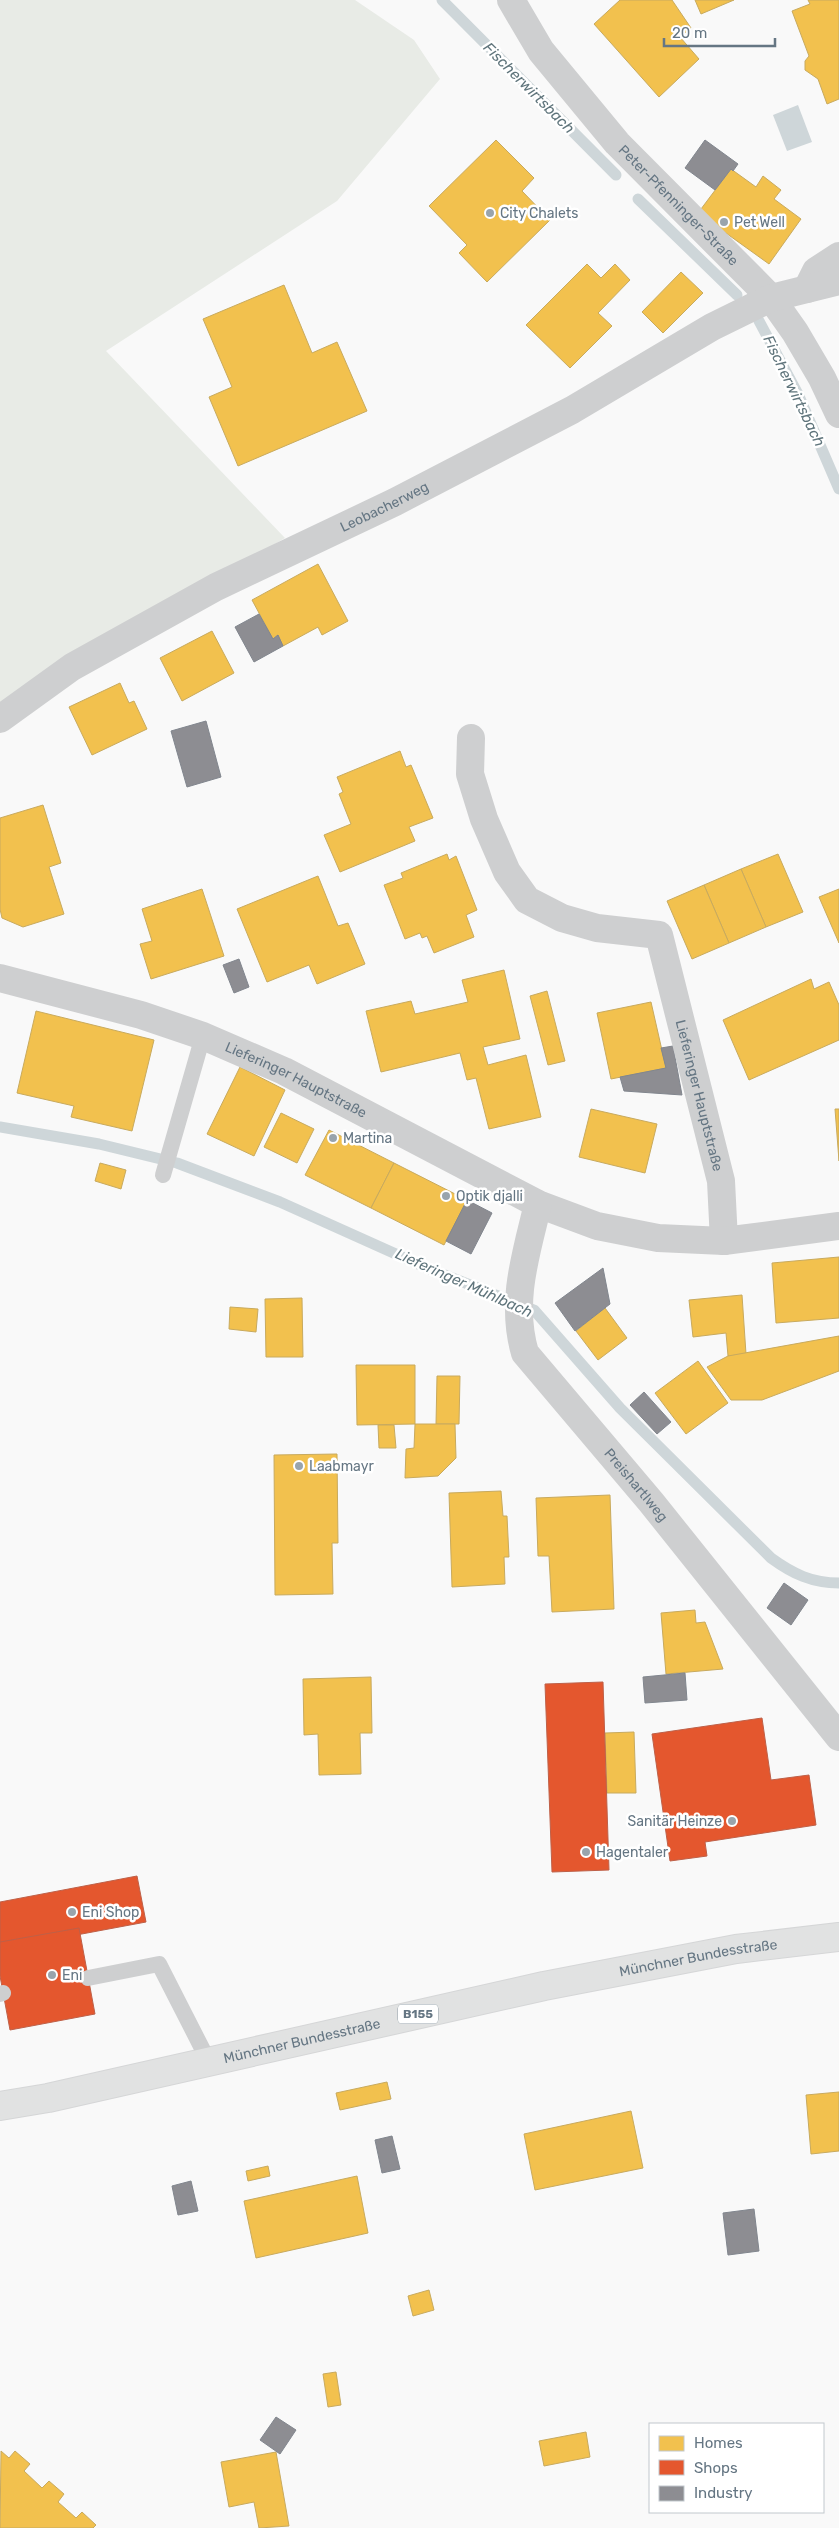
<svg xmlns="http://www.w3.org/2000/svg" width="839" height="2528" viewBox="0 0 839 2528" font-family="Rubik,sans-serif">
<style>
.green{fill:#e8ebe6}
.water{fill:#ced6d9}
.homes{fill:#f2c14e;stroke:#c8aa5e}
.shops{fill:#e4572e;stroke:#be6048}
.industry{fill:#8d8d92;stroke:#81868e}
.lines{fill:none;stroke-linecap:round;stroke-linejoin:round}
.stream{stroke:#ced6d9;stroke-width:11}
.primary-casing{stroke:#d5d6d7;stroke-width:30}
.service{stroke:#cecfd0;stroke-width:16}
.minor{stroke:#cecfd0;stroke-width:28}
.primary{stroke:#e1e2e2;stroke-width:28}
.poi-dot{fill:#99a4ac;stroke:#fff;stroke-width:2}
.labels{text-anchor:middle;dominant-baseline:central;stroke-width:5;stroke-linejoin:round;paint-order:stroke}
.shield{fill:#fff;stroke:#939fa8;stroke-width:1}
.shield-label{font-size:12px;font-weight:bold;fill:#657683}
.street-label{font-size:14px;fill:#657683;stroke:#fff}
.poi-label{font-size:14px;fill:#657683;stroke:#fff;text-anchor:start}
.water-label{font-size:15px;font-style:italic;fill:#60757c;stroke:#fff}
</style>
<rect width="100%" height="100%" fill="#f9f9f9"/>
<polygon class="green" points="0,0 355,0 414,40 440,79 337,201 106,351 285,538 0,705"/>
<polygon class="water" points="798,105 812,142 787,151 773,115"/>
<g class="homes">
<polygon points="620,0 672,0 691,28 680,37 699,59 659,97 594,24"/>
<polygon points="695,0 734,0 701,14"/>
<polygon points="808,0 839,0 839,99 827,104 818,79 805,70 805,61 809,56 792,11 810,4"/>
<polygon points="496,140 534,178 522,191 550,220 487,282 459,253 467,245 429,206"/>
<polygon points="731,169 756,187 763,176 781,190 774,199 801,219 769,264 698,213"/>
<polygon points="587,264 601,278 615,264 630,280 598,313 612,326 570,368 526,325"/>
<polygon points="681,272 703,293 663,333 642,312"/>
<polygon points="284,285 312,353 337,342 367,411 238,466 209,397 232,387 203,319"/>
<polygon points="318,564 348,621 322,635 318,627 283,646 278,635 273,639 252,600"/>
<polygon points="212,631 234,673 182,701 160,658"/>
<polygon points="120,683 129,703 134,701 147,729 92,755 69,707"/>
<polygon points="400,751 406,767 411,765 433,818 409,827 415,841 340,872 324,835 351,824 339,794 343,792 337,777"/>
<polygon points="43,805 61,863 49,867 64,914 23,927 2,918 0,909 0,818"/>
<polygon points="447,854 449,860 456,856 477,910 466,915 474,937 434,953 427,936 422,938 420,933 405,939 384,885 403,878 401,873"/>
<polygon points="778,854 803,912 766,927 741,869"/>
<polygon points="741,869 766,927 729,943 704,885"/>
<polygon points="318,876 338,926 348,923 365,964 317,984 309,965 267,982 237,909"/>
<polygon points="704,885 729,943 692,959 667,901"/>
<polygon points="202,889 224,956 151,979 140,944 152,941 142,909"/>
<polygon points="839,889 839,943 819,897"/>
<polygon points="504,970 520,1039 483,1047 488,1065 526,1055 541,1117 489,1129 476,1078 467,1080 460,1053 381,1072 366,1011 411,1001 415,1014 468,1002 462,980"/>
<polygon points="811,979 814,989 829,982 839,1005 839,1040 749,1080 723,1020"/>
<polygon points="547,991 565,1061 548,1065 530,996"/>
<polygon points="651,1002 666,1068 611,1079 597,1013"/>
<polygon points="36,1011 154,1040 132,1131 71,1117 74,1106 17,1093"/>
<polygon points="240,1067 285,1090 254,1156 207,1134"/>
<polygon points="591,1109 657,1124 645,1173 579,1157"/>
<polygon points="835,1109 839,1109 839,1161"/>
<polygon points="281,1113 314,1129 297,1163 264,1147"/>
<polygon points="329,1130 394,1163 371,1208 305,1175"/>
<polygon points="100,1163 126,1170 121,1189 95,1181"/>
<polygon points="394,1163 467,1200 444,1245 371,1208"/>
<polygon points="839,1257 839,1318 776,1323 772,1263"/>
<polygon points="742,1295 746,1354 728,1356 726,1333 693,1337 689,1300"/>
<polygon points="302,1298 303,1357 266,1357 265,1299"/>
<polygon points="230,1307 258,1309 256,1332 229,1329"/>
<polygon points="605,1308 627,1338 598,1360 576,1331"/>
<polygon points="839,1336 839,1371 762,1400 731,1400 707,1367 728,1356"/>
<polygon points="698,1361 728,1403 686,1434 655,1393"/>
<polygon points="356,1365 415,1365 415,1424 357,1425"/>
<polygon points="437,1376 460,1376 459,1424 436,1424"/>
<polygon points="415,1424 455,1424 456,1458 438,1476 405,1478 406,1449 414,1448"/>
<polygon points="378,1425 394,1425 396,1448 379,1448"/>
<polygon points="337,1454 338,1543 332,1543 333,1594 275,1595 274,1455"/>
<polygon points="501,1491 503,1516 507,1516 509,1557 504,1557 505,1584 452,1587 449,1493"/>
<polygon points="610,1495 614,1609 552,1612 549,1556 538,1556 536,1498"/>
<polygon points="695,1610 696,1623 705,1622 723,1669 666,1674 661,1613"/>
<polygon points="371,1677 372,1733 360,1733 361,1774 319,1775 318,1734 304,1735 303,1679"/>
<polygon points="634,1732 636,1793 607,1793 605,1733"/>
<polygon points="387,2082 391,2099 340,2110 336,2093"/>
<polygon points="839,2092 839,2151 811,2154 806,2095"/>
<polygon points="631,2111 643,2168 535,2190 524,2134"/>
<polygon points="268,2166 270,2176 248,2181 246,2171"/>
<polygon points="357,2176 368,2233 256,2258 244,2201"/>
<polygon points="429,2290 434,2310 413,2316 408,2296"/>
<polygon points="336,2372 341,2405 328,2407 323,2374"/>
<polygon points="586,2432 590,2457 544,2466 539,2441"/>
<polygon points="1,2451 9,2458 15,2451 30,2464 24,2471 42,2488 49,2481 64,2494 58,2502 76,2518 82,2512 96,2525 93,2528 0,2528"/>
<polygon points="276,2452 289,2526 259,2528 254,2502 229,2507 221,2462"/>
</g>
<g class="shops">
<polygon points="603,1682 609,1870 552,1872 545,1684"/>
<polygon points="762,1718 771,1780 809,1775 816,1825 705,1842 707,1856 670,1861 652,1734"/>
<polygon points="137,1876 146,1922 71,1936 72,1942 0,1955 0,1902"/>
<polygon points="79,1928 95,2014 10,2030 0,1976 0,1942"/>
</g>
<g class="industry">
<polygon points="705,140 738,164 733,171 731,169 715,190 685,168"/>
<polygon points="259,614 273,639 278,635 283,646 254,662 235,627"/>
<polygon points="206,721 221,777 187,787 171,731"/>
<polygon points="239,959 249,987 234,993 223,965"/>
<polygon points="673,1046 682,1095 624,1091 620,1077 666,1068 661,1048"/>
<polygon points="467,1200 492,1213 471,1254 446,1241"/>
<polygon points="603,1268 610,1304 575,1331 555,1303"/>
<polygon points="644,1392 671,1422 657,1434 630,1405"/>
<polygon points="784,1583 808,1600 791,1625 767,1608"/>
<polygon points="685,1673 687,1700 645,1703 643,1677"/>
<polygon points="392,2136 400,2169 382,2173 375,2140"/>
<polygon points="191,2181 198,2211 178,2215 172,2186"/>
<polygon points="754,2209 759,2251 728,2255 723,2213"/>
<polygon points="276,2417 296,2430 280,2454 260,2440"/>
</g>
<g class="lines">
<g class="stream">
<polyline points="442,0 616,175"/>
<polyline points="638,199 737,295"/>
<polyline points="759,321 798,394 839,489"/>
<path d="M0,1127L99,1144L177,1163L280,1202L427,1268L534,1310L620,1408L771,1558C793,1574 812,1583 839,1583"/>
</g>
<g class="primary-casing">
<g id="primary">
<path id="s6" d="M0,2106L48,2098L544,1986L736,1949L839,1937"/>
</g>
</g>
<g class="service">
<polyline points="163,1175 203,1036"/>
<polyline points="88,1978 159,1964 209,2062"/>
<polyline points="0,1994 3,1993"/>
</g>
<g class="minor">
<path id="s1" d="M511,0L541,51L617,143L771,298L795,332L822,378L839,414"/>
<polyline points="807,289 816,271 839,256"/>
<path id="s2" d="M0,719L72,667L216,587L395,502L572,410L712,327L771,298L839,281"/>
<path id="s3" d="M471,738L470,774L484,819L507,872L527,900L562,918L597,928L659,935L721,1181L724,1241"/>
<path id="s4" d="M0,978L141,1015L203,1036L284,1071L538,1204L597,1226L658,1238L724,1241L839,1226"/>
<path id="s5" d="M538,1204C526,1254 510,1302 525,1353L651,1502L839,1737"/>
</g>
<use href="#primary" class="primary"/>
</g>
<g class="poi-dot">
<circle cx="490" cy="213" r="5"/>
<circle cx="724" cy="222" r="5"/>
<circle cx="333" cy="1138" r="5"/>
<circle cx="446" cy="1196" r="5"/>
<circle cx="299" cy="1466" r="5"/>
<circle cx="732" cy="1821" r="5"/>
<circle cx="586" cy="1852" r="5"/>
<circle cx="72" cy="1912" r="5"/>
<circle cx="52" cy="1975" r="5"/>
</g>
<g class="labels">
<rect class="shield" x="398" y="2004.5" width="40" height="19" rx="4"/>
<g class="shield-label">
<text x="418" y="2014">B155</text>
</g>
<g class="street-label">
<text stroke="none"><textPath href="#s1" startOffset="266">Peter-Pfenninger-Straße</textPath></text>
<text stroke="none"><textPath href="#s2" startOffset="440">Leobacherweg</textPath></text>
<text stroke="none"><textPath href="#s4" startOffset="314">Lieferinger Hauptstraße</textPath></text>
<text stroke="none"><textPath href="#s3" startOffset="479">Lieferinger Hauptstraße</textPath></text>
<text stroke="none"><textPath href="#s5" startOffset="324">Preishartlweg</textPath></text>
<text stroke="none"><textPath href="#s6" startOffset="714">Münchner Bundesstraße</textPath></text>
<text stroke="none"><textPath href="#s6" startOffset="309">Münchner Bundesstraße</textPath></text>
</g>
<g class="poi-label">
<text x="500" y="213">City Chalets</text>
<text x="734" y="222">Pet Well</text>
<text x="343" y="1138">Martina</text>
<text x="456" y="1196">Optik djalli</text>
<text x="309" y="1466">Laabmayr</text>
<text x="722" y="1821" text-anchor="end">Sanitär Heinze</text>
<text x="596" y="1852">Hagentaler</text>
<text x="82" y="1912">Eni Shop</text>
<text x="62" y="1975">Eni</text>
</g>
<g class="water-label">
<text transform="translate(529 88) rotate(45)">Fischerwirtsbach</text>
<text transform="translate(794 391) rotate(64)">Fischerwirtsbach</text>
<text transform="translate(464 1283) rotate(24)">Lieferinger Mühlbach</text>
</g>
</g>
<rect x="649" y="2423" width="175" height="90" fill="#ffffff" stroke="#c1c8cd"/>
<rect x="659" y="2436" width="25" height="15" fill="#f2c14e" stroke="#c1c8cd"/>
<text x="694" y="2448" font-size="15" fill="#657683">Homes</text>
<rect x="659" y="2460" width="25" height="15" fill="#e4572e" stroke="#c1c8cd"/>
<text x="694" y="2473" font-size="15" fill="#657683">Shops</text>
<rect x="659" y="2486" width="25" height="15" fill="#8d8d92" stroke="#c1c8cd"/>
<text x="694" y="2498" font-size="15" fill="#657683">Industry</text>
<path d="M664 38v8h111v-8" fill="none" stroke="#657683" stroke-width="2.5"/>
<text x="672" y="38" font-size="15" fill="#657683" stroke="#ffffff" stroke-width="4" paint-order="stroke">20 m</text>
</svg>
